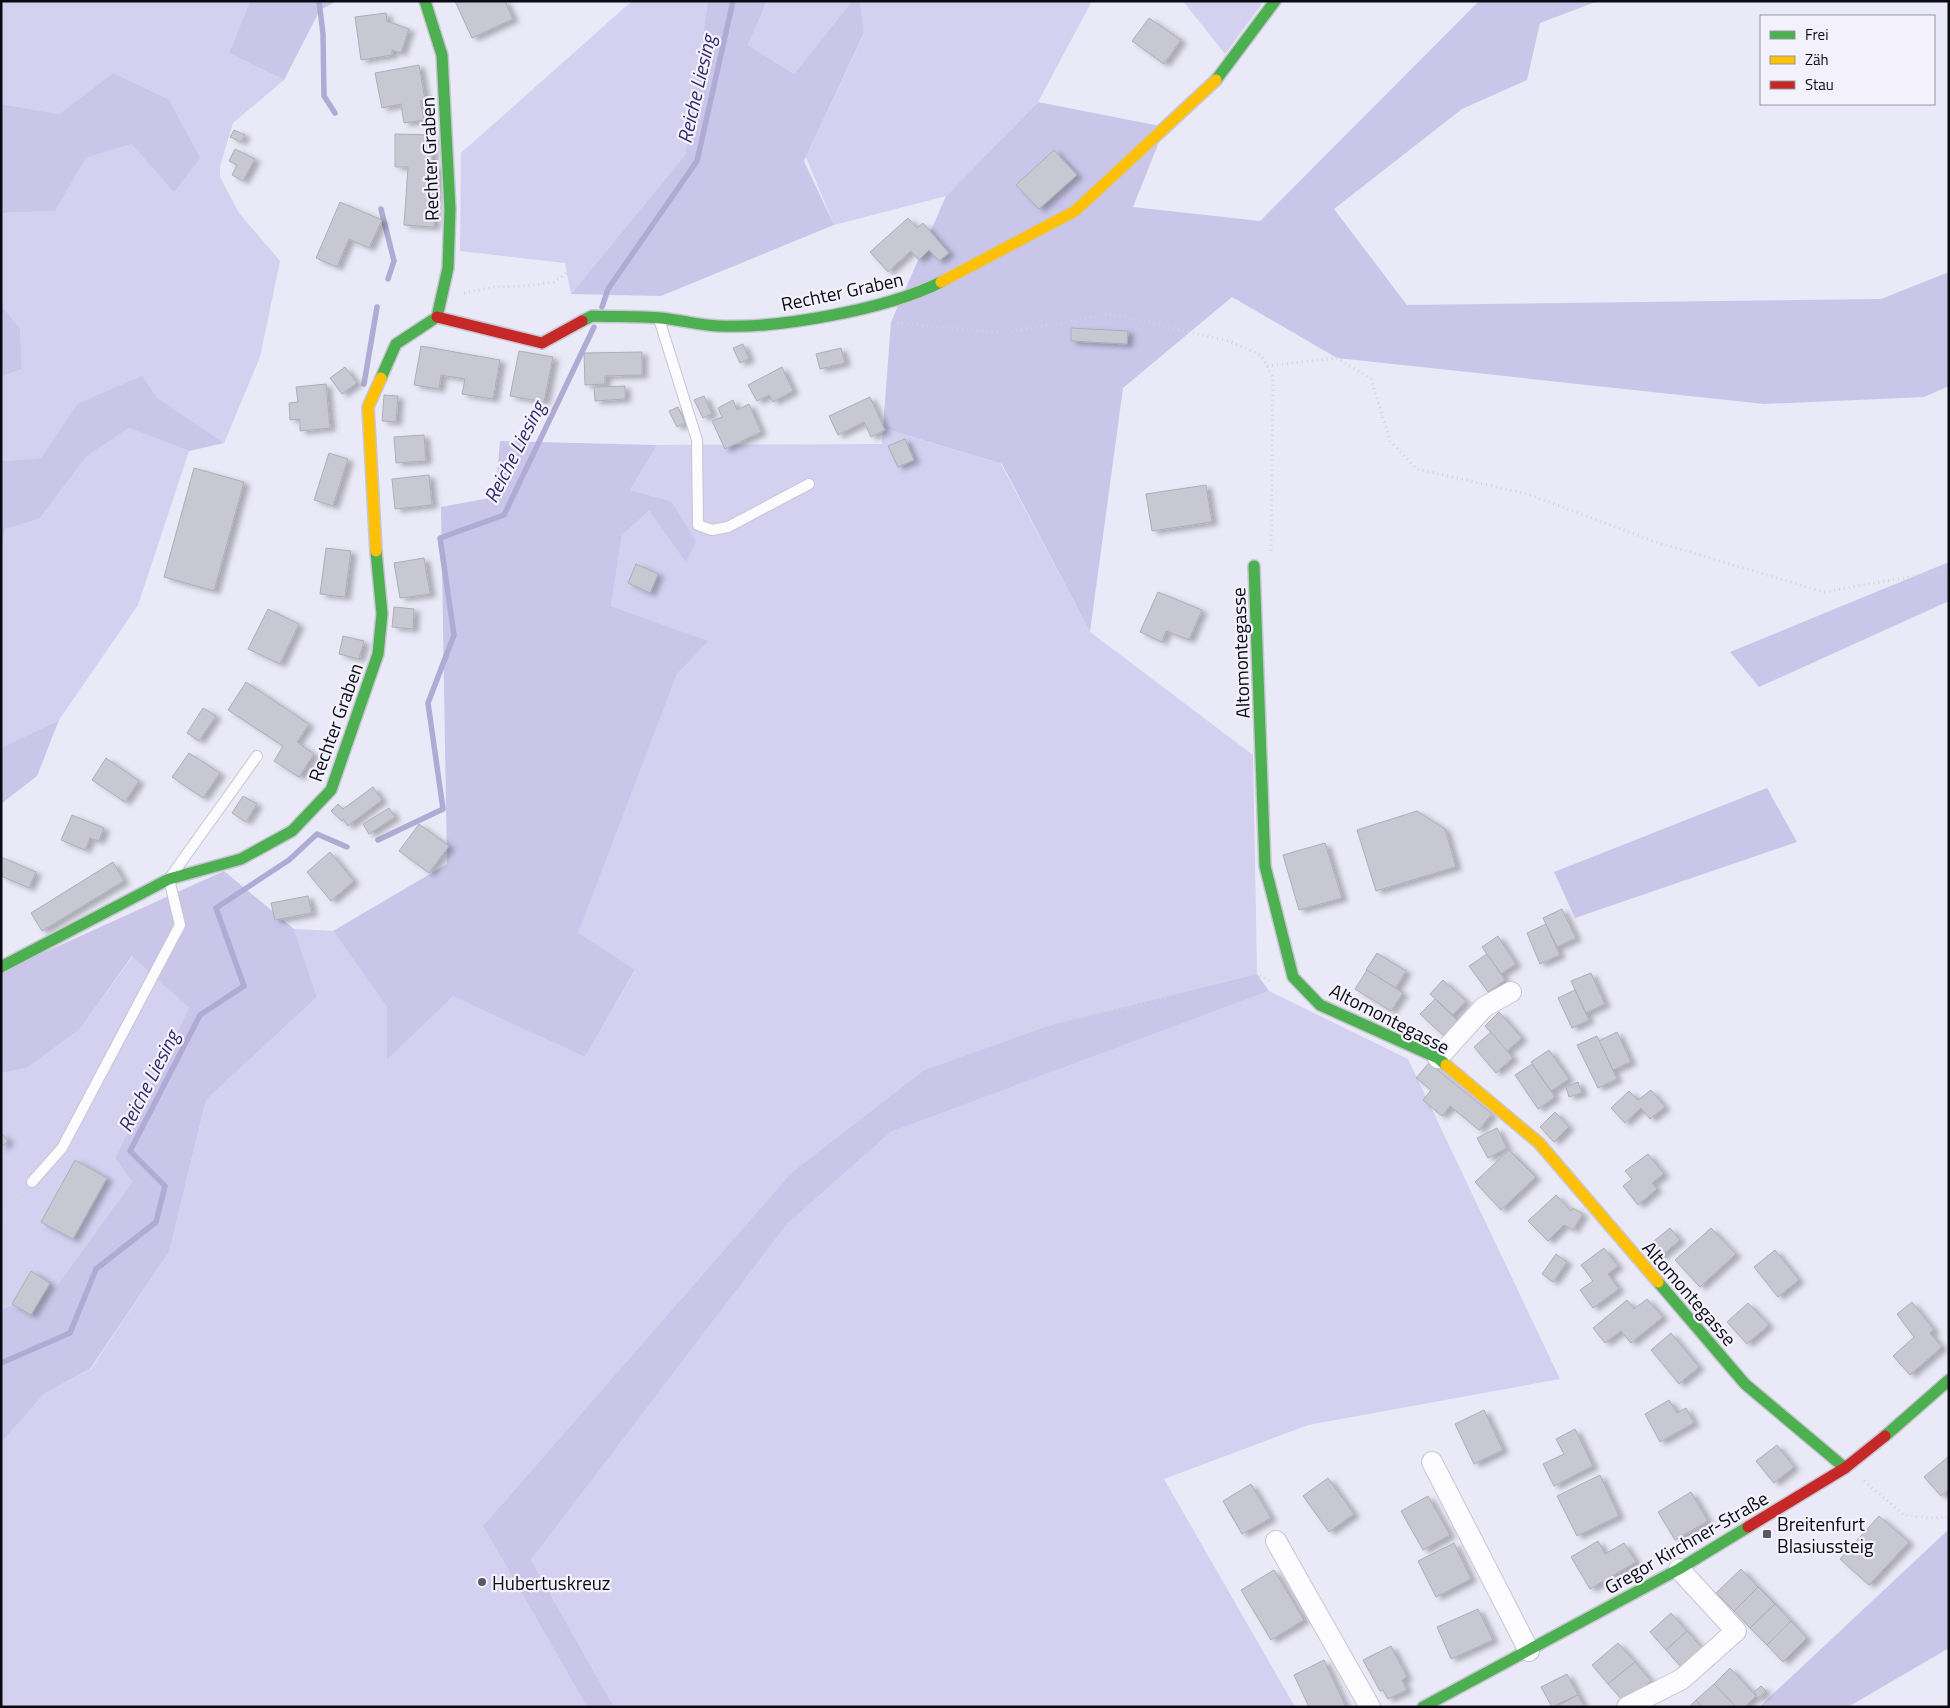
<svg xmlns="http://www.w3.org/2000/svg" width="1950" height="1708" viewBox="0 0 1950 1708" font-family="'Titillium Web',sans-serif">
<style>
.green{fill:#d3d0f0}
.forest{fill:#cac6e9}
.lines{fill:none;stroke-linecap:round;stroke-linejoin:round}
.stream{stroke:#b0abd4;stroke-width:5.5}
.building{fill:#c8c8d3;stroke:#aeadb8;filter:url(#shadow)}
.lane-casing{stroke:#c7c6d2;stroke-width:12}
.street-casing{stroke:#c7c6d2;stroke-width:22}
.fast-casing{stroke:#c7c6d2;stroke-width:14}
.slow-casing{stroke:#c7c6d2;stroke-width:14}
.jam-casing{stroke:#c7c6d2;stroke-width:14}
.path{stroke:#d3d2d7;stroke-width:3;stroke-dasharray:1 4;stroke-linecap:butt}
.lane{stroke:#fcfcfe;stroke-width:10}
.street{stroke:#fcfcfe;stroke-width:20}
.fast{stroke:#4caf50;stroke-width:11}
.slow{stroke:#ffc107;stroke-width:11}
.jam{stroke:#c62828;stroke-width:11}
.poi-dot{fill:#595863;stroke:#f3f2fc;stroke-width:2}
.labels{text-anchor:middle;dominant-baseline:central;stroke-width:4.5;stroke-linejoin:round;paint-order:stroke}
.street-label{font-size:19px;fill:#0b0a13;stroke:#f3f2fc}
.poi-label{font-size:19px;fill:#0b0a13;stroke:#f3f2fc;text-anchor:start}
.water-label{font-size:20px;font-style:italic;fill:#372969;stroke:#f3f2fc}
</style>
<defs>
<filter id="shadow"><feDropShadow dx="5.5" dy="3" stdDeviation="2.5" flood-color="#0004"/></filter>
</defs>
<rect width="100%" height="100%" fill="#eae9f7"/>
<g class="green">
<polygon points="1,1 250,1 229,53 284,80 233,123 220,166 220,177 239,213 280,261 260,357 224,443 156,398 77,404 41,458 1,461 1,377 22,369 20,328 1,305 1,218 4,213 55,211 86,158 132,144 113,73 59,114 1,104"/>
<polygon points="632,1 708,1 685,155 571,294 565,263 460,251 461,153"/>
<polygon points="767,1 852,1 794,74 748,45"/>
<polygon points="860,1 1092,1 1038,102 946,196 834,225 806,157 864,34"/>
<polygon points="1183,1 1264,1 1225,54"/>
<polygon points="129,428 189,451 138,605 59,720 1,748 1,551 5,529 39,519 87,456"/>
<polygon points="883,428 1001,464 1090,632 1253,755 1257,974 1050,1025 924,1070 792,1172 483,1526 587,1707 1,1707 1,1443 44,1394 91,1369 169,1252 206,1100 317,997 294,929 333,931 387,1007 388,1059 453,995 585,1057 635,971 577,934 677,674 709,641 611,606 622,535 649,511 686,561 671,501 630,490 657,445 882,444"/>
<polygon points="133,956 189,1008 115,1158 132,1182 56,1287 1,1310 1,1073 27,1068 80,1029"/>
<polygon points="1269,991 1408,1059 1560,1379 1308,1425 1164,1479 1295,1707 614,1707 531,1560 787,1224 891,1132"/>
</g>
<g class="forest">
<polygon points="250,1 337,1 320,10 284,80 229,53"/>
<polygon points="708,1 767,1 748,45 794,74 852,1 860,1 864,33 804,161 834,225 661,296 571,294 685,155"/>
<polygon points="1479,1 1598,1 1540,23 1527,80 1462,109 1334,209 1407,305 1881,299 1949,272 1949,386 1924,397 1764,404 1337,358 1232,297 1123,388 1090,632 1002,464 883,428 891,322 946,196 1038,102 1165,127 1133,207 1260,221"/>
<polygon points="113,73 169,100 200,158 174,192 132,144 86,158 55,211 4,213 1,218 1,104 59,114"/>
<polygon points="1,305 20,328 22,369 1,377"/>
<polygon points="142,376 157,398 224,443 189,451 129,428 87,456 39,519 5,529 1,551 1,461 41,458 77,404"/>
<polygon points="500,441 657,445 630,490 671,501 696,541 686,562 649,511 622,535 611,606 709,641 677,674 578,933 635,970 585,1057 453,996 387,1060 387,1007 333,931 447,864 441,507 495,497"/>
<polygon points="1949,562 1949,601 1759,687 1730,652"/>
<polygon points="59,720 37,776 1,804 1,748"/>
<polygon points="1767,788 1797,842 1575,918 1554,872"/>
<polygon points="224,871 294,929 317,997 206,1100 169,1252 90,1369 44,1394 1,1443 1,1310 56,1287 132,1182 115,1158 189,1008 132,956 80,1029 27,1068 1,1073 1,972"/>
<polygon points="1257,974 1269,991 891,1132 787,1224 531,1560 614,1707 587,1707 483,1526 792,1172 924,1070 1050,1025"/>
<polygon points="1949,1529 1949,1648 1848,1707 1759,1707"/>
</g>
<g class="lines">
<g class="stream">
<polyline points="319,1 323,34 324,96 335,113"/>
<polyline points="381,209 394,261 388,279"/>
<polyline points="602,307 608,289 697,161 733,1"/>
<polyline points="364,384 377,307"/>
<polyline points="378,840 443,809 428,703 454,635 440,538 504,515 594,327"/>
<polyline points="1,1363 70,1333 96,1269 156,1222 165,1186 130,1151 200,1015 244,986 216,908 289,860 317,834 347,847"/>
</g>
</g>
<g class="building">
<polygon points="455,1 505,1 513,19 472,38"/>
<polygon points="386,13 387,21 409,29 401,53 392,50 392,55 361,60 355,17"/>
<polygon points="1149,18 1181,40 1164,64 1132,41"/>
<polygon points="419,65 425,100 420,101 424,120 404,123 401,104 382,108 375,73"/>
<polygon points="234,130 245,135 241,142 230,137"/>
<polygon points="395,134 433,135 432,166 438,166 434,227 404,225 408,167 395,167"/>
<polygon points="235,149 255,159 243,181 232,175 237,165 229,161"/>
<polygon points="1054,150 1077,175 1039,209 1016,185"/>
<polygon points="340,202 382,220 369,248 349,239 337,267 316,258"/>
<polygon points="908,218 917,228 923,223 949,253 939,261 929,250 919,260 911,251 888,272 870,252"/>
<polygon points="1071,328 1128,331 1127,344 1071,341"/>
<polygon points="743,344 749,359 740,363 733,348"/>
<polygon points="421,346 500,360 493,399 462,394 465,379 441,375 439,389 414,385"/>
<polygon points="841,348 845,363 820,369 816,354"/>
<polygon points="519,351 553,357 544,402 510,396"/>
<polygon points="642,352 642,375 605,376 605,384 585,385 584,353"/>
<polygon points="345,367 357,383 342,394 330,378"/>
<polygon points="782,367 793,391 773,402 769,395 757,401 748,385"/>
<polygon points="326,384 330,428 300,431 300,419 290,420 289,403 298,402 296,387"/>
<polygon points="625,386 625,399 595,401 594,387"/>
<polygon points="384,395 398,396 396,422 382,421"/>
<polygon points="704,396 712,414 703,418 694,400"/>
<polygon points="870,397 885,430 871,437 864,422 838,435 829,416"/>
<polygon points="733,400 737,410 749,404 761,432 725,449 712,421 722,417 718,408"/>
<polygon points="678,407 685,423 677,427 669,411"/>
<polygon points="424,435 426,461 396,463 394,437"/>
<polygon points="905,439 914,460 898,467 888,446"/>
<polygon points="329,453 348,459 333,506 314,500"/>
<polygon points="194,468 244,482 214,591 164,577"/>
<polygon points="429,475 432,505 395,509 392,479"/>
<polygon points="1206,485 1212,522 1152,531 1146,494"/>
<polygon points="326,548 351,551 345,597 320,594"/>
<polygon points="424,558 430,594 400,598 394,563"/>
<polygon points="636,564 658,574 650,593 628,583"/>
<polygon points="1158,592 1202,610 1189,640 1166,631 1162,642 1140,632"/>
<polygon points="394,607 414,609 413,629 392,627"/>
<polygon points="268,609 299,624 280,664 248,649"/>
<polygon points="343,636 364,641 359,659 339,654"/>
<polygon points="246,682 309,724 297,742 314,754 299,777 274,761 283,746 228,710"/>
<polygon points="203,708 216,716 199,741 187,733"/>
<polygon points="189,753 220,773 203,798 172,777"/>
<polygon points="106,758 139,781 125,802 92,780"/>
<polygon points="373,787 382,800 348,826 343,819 342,821 331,811 338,804 343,809"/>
<polygon points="243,796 257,804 246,822 232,813"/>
<polygon points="389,808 395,817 369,834 363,824"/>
<polygon points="1417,811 1445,829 1456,867 1376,891 1357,830"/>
<polygon points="72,815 104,828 99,841 90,838 85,850 61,840"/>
<polygon points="419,824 449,846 429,873 399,851"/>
<polygon points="1325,843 1342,898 1299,910 1283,855"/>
<polygon points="330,852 354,881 331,901 307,872"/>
<polygon points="1,857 36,872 29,888 1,876"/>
<polygon points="113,862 124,881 42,931 31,913"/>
<polygon points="308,896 312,913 275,920 271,903"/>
<polygon points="1562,909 1576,938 1557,947 1543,918"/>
<polygon points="1546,924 1560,955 1540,964 1527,933"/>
<polygon points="1498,936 1516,964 1501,974 1482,947"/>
<polygon points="1377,953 1406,971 1396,988 1366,970"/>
<polygon points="1487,954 1505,980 1488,992 1469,966"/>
<polygon points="1367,970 1403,993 1391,1011 1355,989"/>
<polygon points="1591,973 1605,1004 1586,1013 1571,981"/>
<polygon points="1443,980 1466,1001 1453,1015 1430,994"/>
<polygon points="1575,990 1589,1020 1572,1028 1558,998"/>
<polygon points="1435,999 1458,1021 1444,1036 1420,1014"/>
<polygon points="1499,1012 1522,1038 1507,1051 1485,1026"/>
<polygon points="1491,1032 1513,1058 1496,1073 1474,1047"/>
<polygon points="1617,1032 1631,1062 1613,1070 1599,1041"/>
<polygon points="1597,1036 1617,1079 1598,1088 1577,1045"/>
<polygon points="1549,1050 1569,1079 1551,1091 1531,1062"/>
<polygon points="1429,1063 1492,1114 1479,1130 1450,1106 1442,1116 1423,1100 1431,1090 1416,1078"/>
<polygon points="1532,1064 1555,1097 1538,1109 1515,1075"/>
<polygon points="1578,1082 1582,1093 1569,1097 1566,1087"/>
<polygon points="1651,1090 1665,1107 1650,1119 1641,1108 1625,1123 1611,1108 1629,1091 1638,1100"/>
<polygon points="1555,1112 1569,1127 1554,1142 1540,1127"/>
<polygon points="1497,1128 1507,1148 1488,1158 1477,1138"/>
<polygon points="1,1133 8,1141 1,1147"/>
<polygon points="1509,1150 1536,1177 1501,1210 1475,1182"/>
<polygon points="1648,1154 1664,1174 1652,1183 1657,1189 1638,1205 1623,1186 1632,1179 1625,1171"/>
<polygon points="75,1160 107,1178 73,1239 41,1222"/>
<polygon points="1556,1195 1571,1211 1573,1208 1583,1214 1573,1230 1564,1225 1548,1241 1528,1221"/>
<polygon points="1670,1228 1680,1240 1659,1258 1649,1245"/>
<polygon points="1711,1228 1736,1254 1700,1287 1675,1260"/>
<polygon points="1604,1248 1618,1266 1608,1274 1619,1289 1593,1308 1580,1290 1593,1281 1581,1265"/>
<polygon points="1775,1250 1799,1280 1778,1297 1754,1267"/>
<polygon points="1556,1254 1567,1262 1553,1282 1542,1274"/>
<polygon points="31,1271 50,1283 31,1315 12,1304"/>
<polygon points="1647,1299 1663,1317 1631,1343 1621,1331 1605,1343 1593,1328 1627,1300 1634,1309"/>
<polygon points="1912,1302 1934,1330 1930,1333 1942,1347 1910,1375 1893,1356 1914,1337 1897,1314"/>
<polygon points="1748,1303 1769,1325 1747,1344 1727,1322"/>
<polygon points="1671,1333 1699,1367 1679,1384 1651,1350"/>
<polygon points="1669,1400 1677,1413 1686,1408 1694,1423 1660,1442 1645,1414"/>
<polygon points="1484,1410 1503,1450 1474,1464 1455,1424"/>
<polygon points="1575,1429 1593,1466 1554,1486 1543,1464 1564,1454 1556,1439"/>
<polygon points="1777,1445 1794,1467 1774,1483 1756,1461"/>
<polygon points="1949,1456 1949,1489 1941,1496 1924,1477"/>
<polygon points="1600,1475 1619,1516 1577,1536 1557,1496"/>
<polygon points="1328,1478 1354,1514 1329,1532 1303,1496"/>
<polygon points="1251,1484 1271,1518 1242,1534 1223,1501"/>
<polygon points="1691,1492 1708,1521 1675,1540 1658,1512"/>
<polygon points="1428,1496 1450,1535 1423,1550 1401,1511"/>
<polygon points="1879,1516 1909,1542 1869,1585 1840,1559"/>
<polygon points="1598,1541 1605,1554 1624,1543 1636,1562 1590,1589 1571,1557"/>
<polygon points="1454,1543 1471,1579 1436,1597 1418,1561"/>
<polygon points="1741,1569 1758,1587 1734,1611 1716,1593"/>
<polygon points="1274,1570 1304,1620 1271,1640 1241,1590"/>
<polygon points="1758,1587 1775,1604 1750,1628 1734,1611"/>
<polygon points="1775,1604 1791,1621 1767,1645 1750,1628"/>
<polygon points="1478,1609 1493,1640 1451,1659 1437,1627"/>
<polygon points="1671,1613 1687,1631 1666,1650 1650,1632"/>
<polygon points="1791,1621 1807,1638 1783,1662 1767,1645"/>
<polygon points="1687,1631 1703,1649 1682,1668 1666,1650"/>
<polygon points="1618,1643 1635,1662 1608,1684 1592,1665"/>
<polygon points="1391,1646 1407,1677 1402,1680 1407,1690 1388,1699 1383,1690 1380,1691 1363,1660"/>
<polygon points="1324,1660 1345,1705 1343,1707 1309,1707 1294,1675"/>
<polygon points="1635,1662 1651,1681 1625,1703 1608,1684"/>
<polygon points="1730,1668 1756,1696 1745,1707 1736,1707 1714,1684"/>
<polygon points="1567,1674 1578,1695 1552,1707 1541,1687"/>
<polygon points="1714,1684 1736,1707 1702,1707 1696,1700"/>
<polygon points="1761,1686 1766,1691 1758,1698 1754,1692"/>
<polygon points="1578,1695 1584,1707 1555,1707"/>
<polygon points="1696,1700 1702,1707 1689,1707"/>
</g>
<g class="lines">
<g class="lane-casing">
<g id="lane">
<polyline points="659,319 697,440 698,525 712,530 728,527 809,484"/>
<polyline points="32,1182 62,1148 180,925 169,879 257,756"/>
</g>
</g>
<g class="street-casing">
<g id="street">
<polyline points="1438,1058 1484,1007 1511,992"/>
<polyline points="1432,1462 1529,1651"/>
<polyline points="1276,1541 1370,1707"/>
<polyline points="1627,1707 1682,1679 1736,1631 1679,1569"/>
</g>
</g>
<g class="fast-casing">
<g id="fast">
<polyline points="1216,80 1275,1"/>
<path d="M582,321L592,316C615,317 638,316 661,318C680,320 699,325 718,326C778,329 888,309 941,282"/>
<polyline points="381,378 396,344 437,317 448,268 450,209 442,55 425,1"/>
<polyline points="1254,566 1265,866 1293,977 1320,1005 1438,1058 1446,1065"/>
<polyline points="1,967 169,879 241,859 292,831 331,790 378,654 382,614 376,551"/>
<polyline points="1658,1282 1745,1384 1845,1468"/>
<polyline points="1885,1436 1949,1380"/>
<polyline points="1423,1707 1679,1569 1748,1527"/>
</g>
</g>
<g class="slow-casing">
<g id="slow">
<polyline points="941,282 1075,211 1216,80"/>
<polyline points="376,551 368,407 381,378"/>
<polyline points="1446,1065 1539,1143 1658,1282"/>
</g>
</g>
<g class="jam-casing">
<g id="jam">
<polyline points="437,317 542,343 582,321"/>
<polyline points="1748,1527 1845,1468 1885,1436"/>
</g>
</g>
<g class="path">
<polyline points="464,293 494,287 527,286 554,282 563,276 579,261 599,231 639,181"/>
<polyline points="897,323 1004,333 1110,314 1229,341 1261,355 1273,377 1271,551"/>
<polyline points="1267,366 1337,358 1371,379 1390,441 1417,469 1527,494 1656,542 1824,592 1949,570"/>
<polyline points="927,1057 1006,1035 1152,1002 1233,973 1257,974 1270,981"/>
<polyline points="1,1224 24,1193"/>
<polyline points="1864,1481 1904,1515 1930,1518 1949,1517"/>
</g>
<use href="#lane" class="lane"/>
<use href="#street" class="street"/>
<use href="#fast" class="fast"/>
<use href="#slow" class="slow"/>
<use href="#jam" class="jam"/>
</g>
<g class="poi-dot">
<rect x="1762" y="1529" width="10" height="10" rx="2.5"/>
<circle cx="482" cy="1582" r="5"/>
</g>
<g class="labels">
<g class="street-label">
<text transform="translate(429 159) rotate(-92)">Rechter Graben</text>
<text transform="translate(842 291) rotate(-12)">Rechter Graben</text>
<text transform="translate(1240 653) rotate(-92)">Altomontegasse</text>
<text transform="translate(335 722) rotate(-70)">Rechter Graben</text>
<text transform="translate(1390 1018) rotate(27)">Altomontegasse</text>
<text transform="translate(1690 1293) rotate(49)">Altomontegasse</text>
<text transform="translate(1686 1542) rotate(-30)">Gregor Kirchner-Straße</text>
</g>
<g class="poi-label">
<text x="1777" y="1523">Breitenfurt<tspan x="1777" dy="22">Blasiussteig</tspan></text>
<text x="492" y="1582">Hubertuskreuz</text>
</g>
<g class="water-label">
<text transform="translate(696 89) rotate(-77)">Reiche Liesing</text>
<text transform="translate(514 452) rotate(-63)">Reiche Liesing</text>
<text transform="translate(148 1081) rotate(-63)">Reiche Liesing</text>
</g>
</g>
<rect width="1950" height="1708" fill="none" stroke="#0b0a13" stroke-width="5"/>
<rect x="1760" y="15" width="175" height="90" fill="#f3f2fc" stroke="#96959f"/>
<rect x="1770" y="31" width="25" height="8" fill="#4caf50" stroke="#96959f"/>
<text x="1805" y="40" font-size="15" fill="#0b0a13">Frei</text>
<rect x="1770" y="56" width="25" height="8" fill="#ffc107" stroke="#96959f"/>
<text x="1805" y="65" font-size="15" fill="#0b0a13">Zäh</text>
<rect x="1770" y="81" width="25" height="8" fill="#c62828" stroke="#96959f"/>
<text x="1805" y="90" font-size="15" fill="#0b0a13">Stau</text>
</svg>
